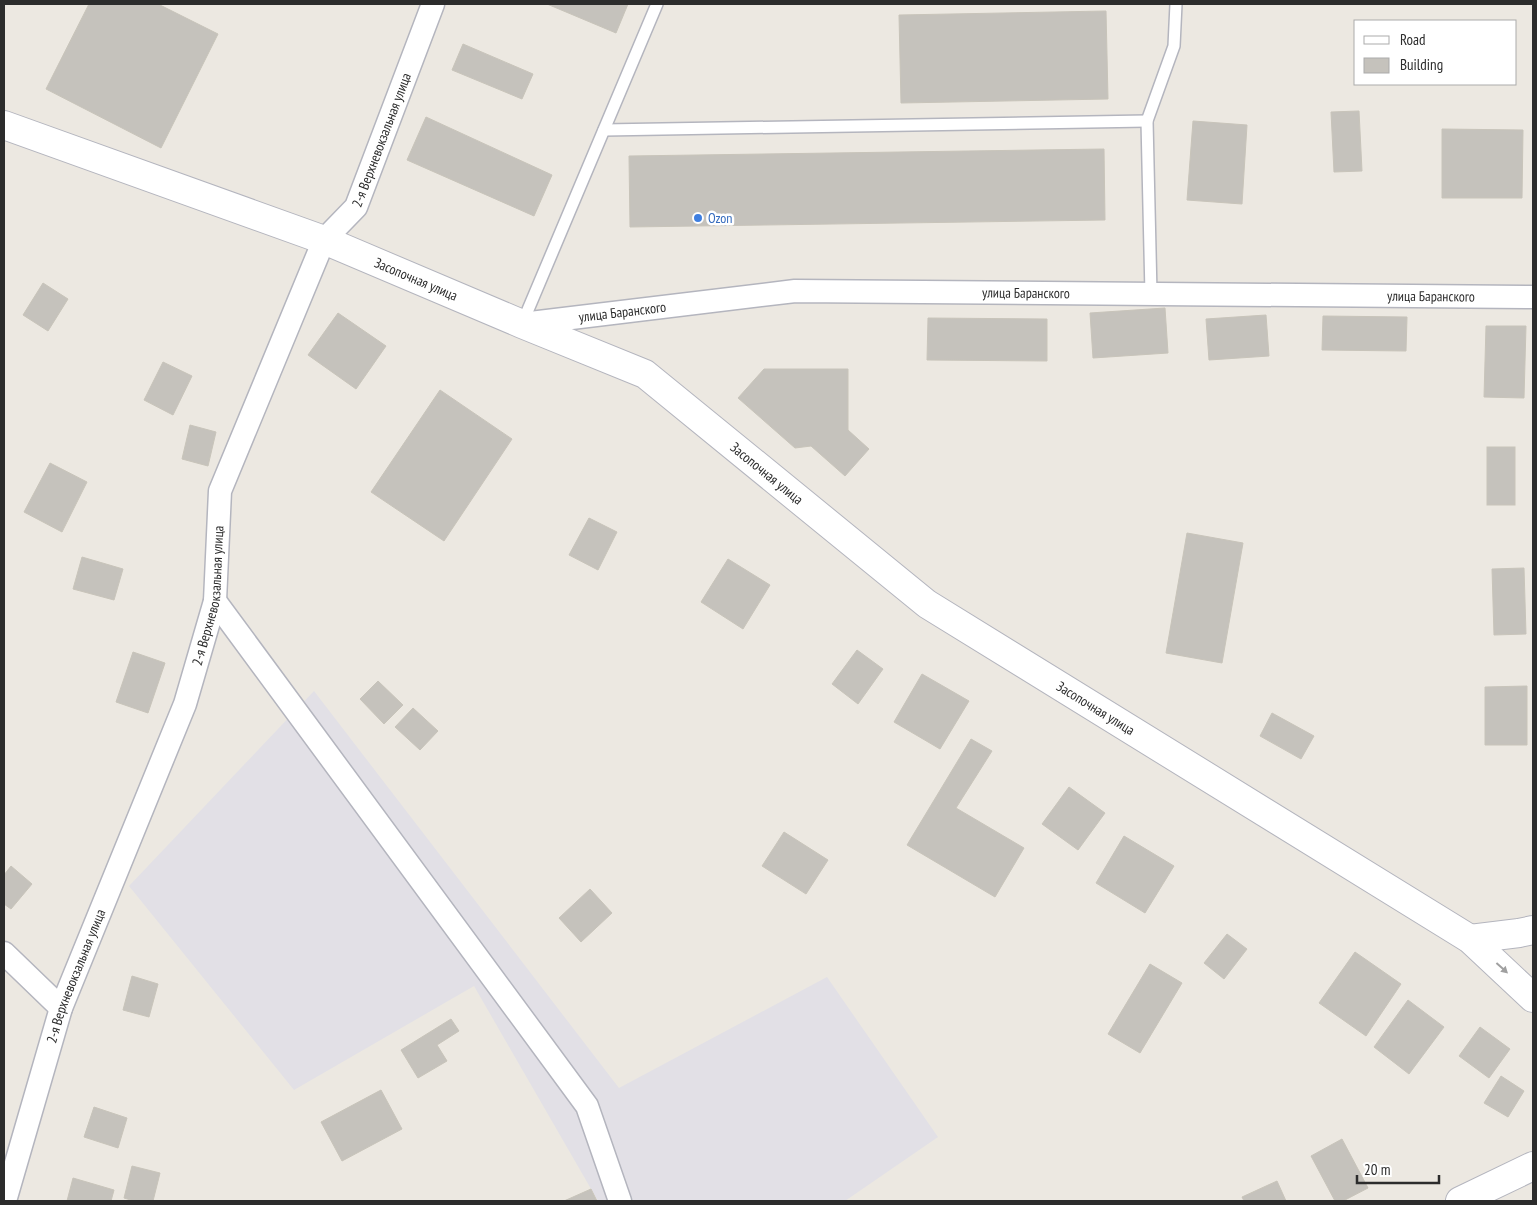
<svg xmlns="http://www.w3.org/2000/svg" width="1537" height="1205" viewBox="0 0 1537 1205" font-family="'PT Sans Narrow',sans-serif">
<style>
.industrial{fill:#e2e0e6}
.building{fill:#c5c2bc;stroke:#c8c4ba}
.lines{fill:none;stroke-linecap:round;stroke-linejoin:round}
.service-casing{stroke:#b4b5be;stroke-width:14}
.minor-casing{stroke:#b4b5be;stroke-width:25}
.tertiary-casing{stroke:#b4b5be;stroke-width:30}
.service{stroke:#fff;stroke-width:11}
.minor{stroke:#fff;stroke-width:22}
.tertiary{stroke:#fff;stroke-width:28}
.oneway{fill:#a0a0a0}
.shop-dot{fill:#3f7fe0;stroke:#fff;stroke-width:2}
.labels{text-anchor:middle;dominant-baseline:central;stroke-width:5;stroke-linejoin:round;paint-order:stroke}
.street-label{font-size:14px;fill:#2c2c2c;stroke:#fff}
.shop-label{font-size:14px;fill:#366cbe;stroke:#fff;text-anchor:start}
</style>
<rect width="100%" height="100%" fill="#ece8e1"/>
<polygon class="industrial" points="314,691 619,1088 827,977 938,1137 845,1201 598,1201 474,986 294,1090 129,886"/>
<g class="building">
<polygon points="89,4 158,4 218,34 161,148 46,89"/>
<polygon points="547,4 628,4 616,33"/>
<polygon points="1106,11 1108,99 901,103 899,15"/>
<polygon points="463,44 533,74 522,99 452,70"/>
<polygon points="1359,111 1362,171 1334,172 1331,112"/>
<polygon points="426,117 552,175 534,216 407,160"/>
<polygon points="1193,121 1247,125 1242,204 1187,200"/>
<polygon points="1442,129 1523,130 1522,198 1442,198"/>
<polygon points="1104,149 1105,220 630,227 629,156"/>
<polygon points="43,283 68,299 48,331 23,315"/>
<polygon points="1165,308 1168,353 1093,358 1090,313"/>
<polygon points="338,313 386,346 356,389 308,355"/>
<polygon points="1266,315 1269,356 1209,360 1206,319"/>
<polygon points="1323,316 1407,317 1406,351 1322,350"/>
<polygon points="928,318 1047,319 1047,361 927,360"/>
<polygon points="1486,326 1526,326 1524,398 1484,397"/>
<polygon points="163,362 192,376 173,415 144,400"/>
<polygon points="764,369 848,369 848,430 869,449 845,476 811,446 795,448 738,398"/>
<polygon points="440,390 512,439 444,541 371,492"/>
<polygon points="190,425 216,432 208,466 182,459"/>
<rect x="1487" y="447" width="28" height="58"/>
<polygon points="50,463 87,482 62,532 24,512"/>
<polygon points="589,518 617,532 598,570 569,555"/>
<polygon points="1187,533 1243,543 1222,663 1166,653"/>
<polygon points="82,557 123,569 114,600 73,589"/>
<polygon points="728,559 770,585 743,629 701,602"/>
<polygon points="1524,568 1526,634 1494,635 1492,569"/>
<polygon points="857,650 883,669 858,704 832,684"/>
<polygon points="133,652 165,663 148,713 116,702"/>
<polygon points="922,674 969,701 940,749 894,722"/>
<polygon points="378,681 403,705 384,724 360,699"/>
<polygon points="1527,686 1527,745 1485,745 1485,687"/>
<polygon points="413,708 438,731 420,750 395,727"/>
<polygon points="1272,713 1314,736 1301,759 1260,736"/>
<polygon points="971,739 992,751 956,808 1024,848 995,897 907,845"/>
<polygon points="1069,787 1105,813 1078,850 1042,824"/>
<polygon points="784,832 828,860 806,894 762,866"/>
<polygon points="1124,836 1174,866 1145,913 1096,883"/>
<polygon points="11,866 32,884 11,909 4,904 4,875"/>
<polygon points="590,889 612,913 581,942 559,918"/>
<polygon points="1227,934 1247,949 1224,979 1204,963"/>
<polygon points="1355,952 1401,984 1366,1036 1319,1003"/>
<polygon points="1150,964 1182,983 1140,1053 1108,1034"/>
<polygon points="132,976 158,984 149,1017 123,1010"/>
<polygon points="1408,1000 1444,1027 1409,1074 1374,1047"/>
<polygon points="451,1019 459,1031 437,1045 447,1061 418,1078 401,1050"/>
<polygon points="1480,1027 1510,1049 1489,1078 1459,1056"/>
<polygon points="1501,1076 1524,1091 1508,1117 1484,1103"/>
<polygon points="381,1090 402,1129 342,1161 321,1122"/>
<polygon points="94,1107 127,1118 118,1148 84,1137"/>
<polygon points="1342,1139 1368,1188 1343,1201 1335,1201 1311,1156"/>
<polygon points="132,1166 160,1173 153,1201 134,1201 124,1198"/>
<polygon points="73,1178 114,1190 111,1201 67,1201"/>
<polygon points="1277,1181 1286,1201 1244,1201 1242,1197"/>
<polygon points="591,1189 597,1201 564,1201"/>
</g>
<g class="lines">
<g class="service-casing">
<g id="service">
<polyline points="604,130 1147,121"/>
<polyline points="1151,294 1147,121 1174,46 1176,4"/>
<polyline points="522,324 657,4"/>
</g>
</g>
<g class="minor-casing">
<g id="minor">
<path id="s1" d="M522,324L795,291L1533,297"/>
<polyline points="215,601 587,1106 620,1201"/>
<polyline points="4,953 61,1008"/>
<path id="s2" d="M5,1201L61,1008L185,704L215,601L220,491L324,240L356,207L433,4"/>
</g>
</g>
<g class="tertiary-casing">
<g id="tertiary">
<path id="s3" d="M4,125L324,240L522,324L645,374L927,604L1470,939L1533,998"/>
<polyline points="1470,939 1519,933 1533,930"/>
<polyline points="1460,1201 1533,1166"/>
</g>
</g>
<use href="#service" class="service"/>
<use href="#minor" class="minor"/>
<use href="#tertiary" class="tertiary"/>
</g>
<defs><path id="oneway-solid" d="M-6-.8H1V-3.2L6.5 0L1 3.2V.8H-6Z" transform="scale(1.25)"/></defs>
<use class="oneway" href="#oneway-solid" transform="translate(1502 968) rotate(42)"/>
<circle class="shop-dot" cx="698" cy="218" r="5"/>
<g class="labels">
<g class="street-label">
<text stroke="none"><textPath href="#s2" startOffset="1136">2-я Верхневокзальная улица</textPath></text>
<text stroke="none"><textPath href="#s3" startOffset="440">Засопочная улица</textPath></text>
<text stroke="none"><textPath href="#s1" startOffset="506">улица Баранского</textPath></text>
<text stroke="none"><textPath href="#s1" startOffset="911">улица Баранского</textPath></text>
<text stroke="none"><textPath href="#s1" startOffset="101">улица Баранского</textPath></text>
<text stroke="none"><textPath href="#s3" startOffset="845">Засопочная улица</textPath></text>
<text stroke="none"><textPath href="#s2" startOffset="641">2-я Верхневокзальная улица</textPath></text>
<text stroke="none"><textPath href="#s3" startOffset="1250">Засопочная улица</textPath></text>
<text stroke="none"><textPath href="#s2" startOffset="236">2-я Верхневокзальная улица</textPath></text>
</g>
<g class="shop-label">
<text x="708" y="218">Ozon</text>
</g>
</g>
<rect width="1537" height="1205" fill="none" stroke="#2c2c2c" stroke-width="10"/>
<rect x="1354" y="20" width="162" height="65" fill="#ffffff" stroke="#ababab"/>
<rect x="1364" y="36" width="25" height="8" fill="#ffffff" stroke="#ababab"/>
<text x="1400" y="45" font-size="15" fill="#2c2c2c">Road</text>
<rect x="1364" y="58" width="25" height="15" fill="#c5c2bc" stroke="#ababab"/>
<text x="1400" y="70" font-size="15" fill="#2c2c2c">Building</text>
<path d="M1357 1175v8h82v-8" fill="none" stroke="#2c2c2c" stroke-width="2.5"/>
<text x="1364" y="1175" font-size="15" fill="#2c2c2c" stroke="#ffffff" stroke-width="4" paint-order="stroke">20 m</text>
</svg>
